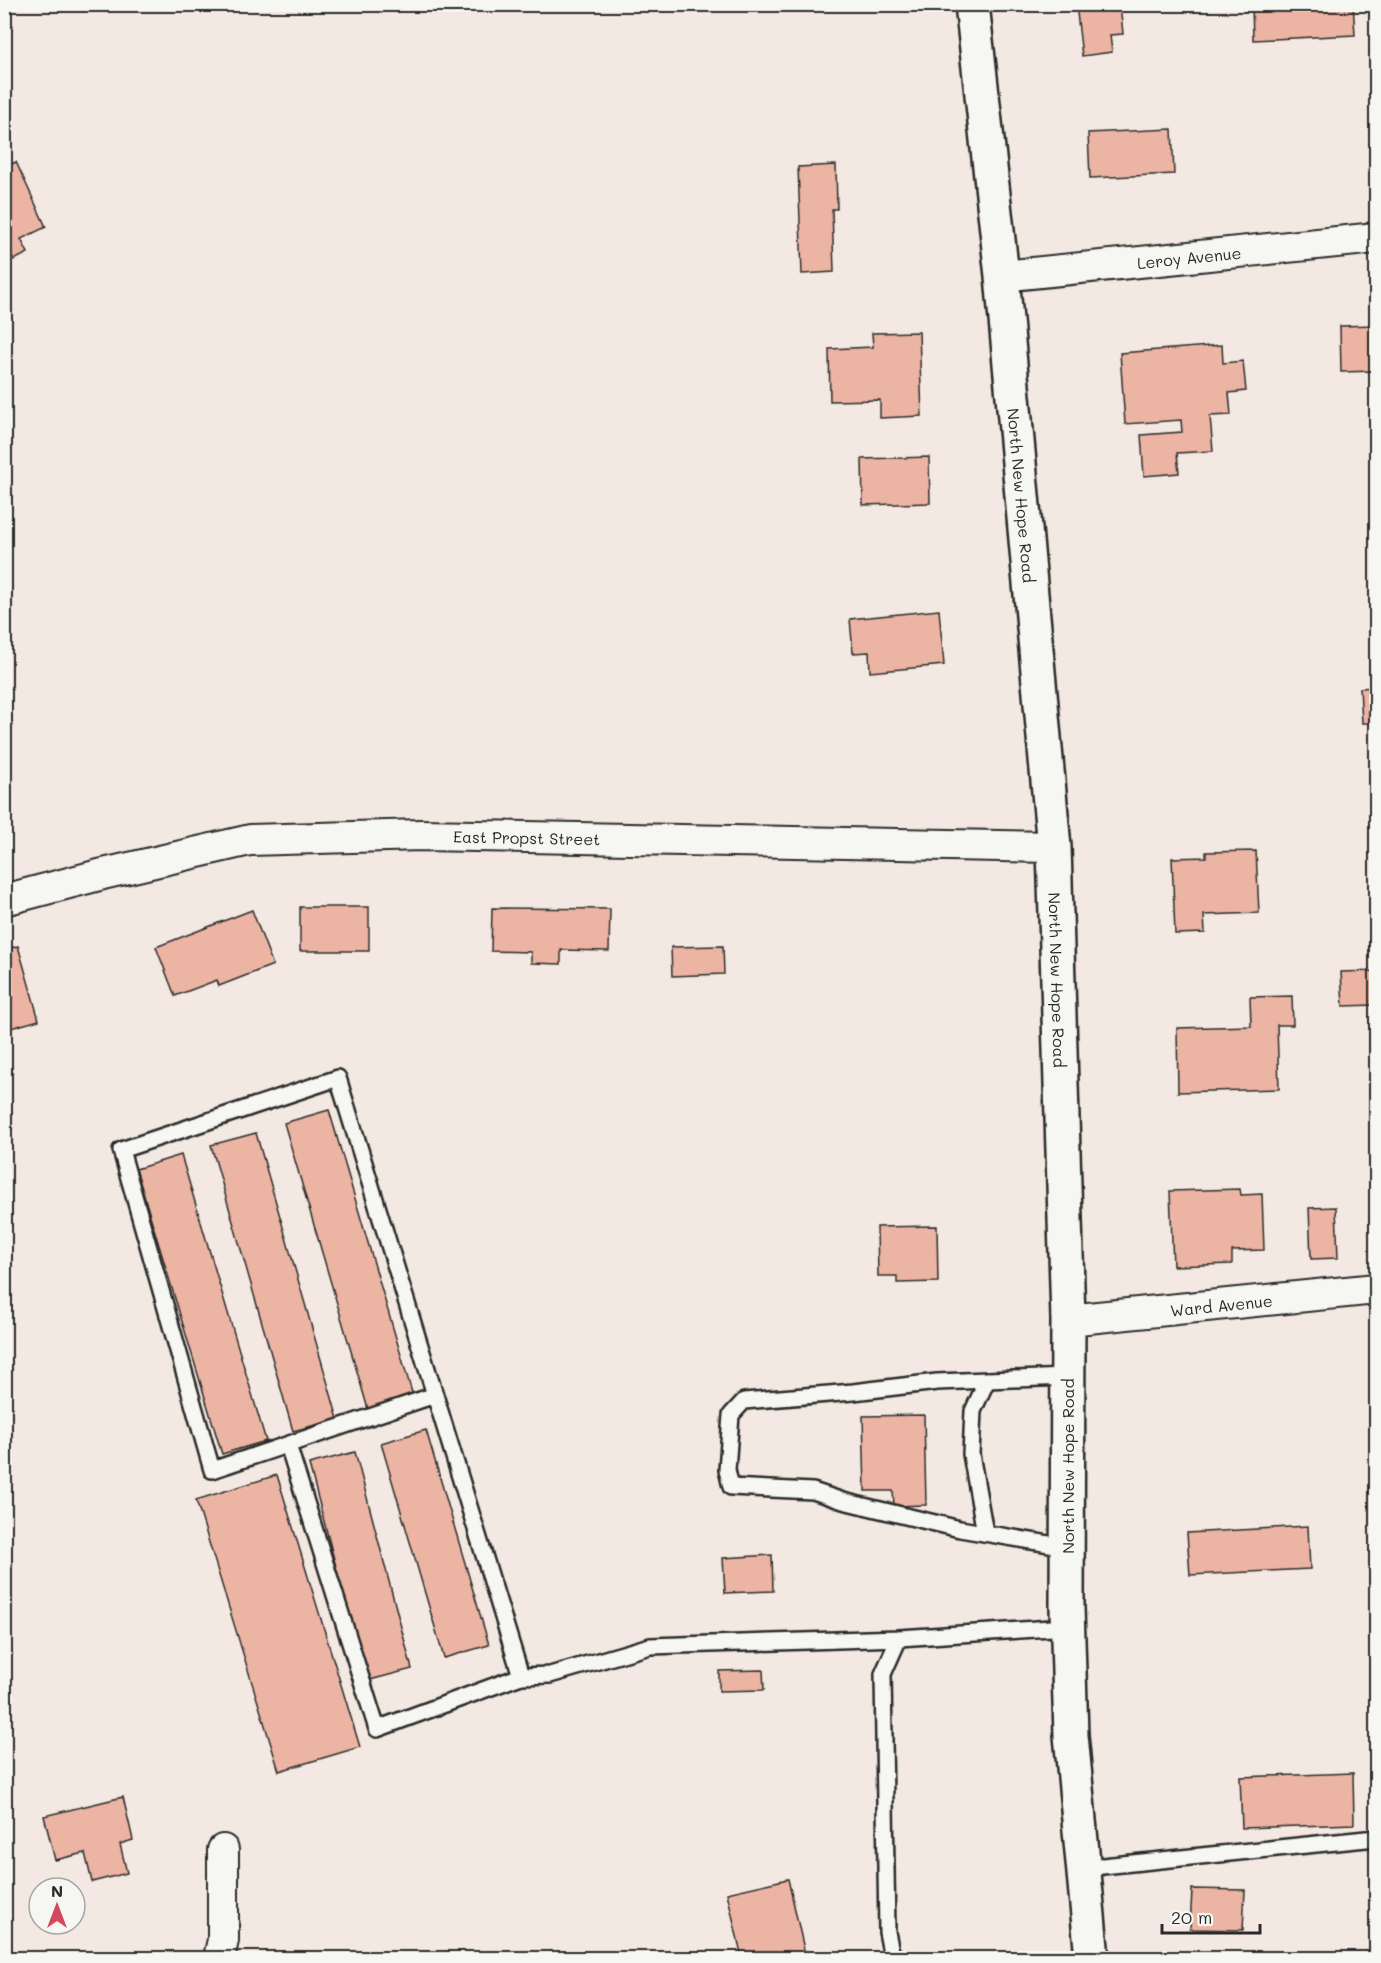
<svg xmlns="http://www.w3.org/2000/svg" width="1381" height="1963" viewBox="0 0 1381 1963" font-family="Mali,sans-serif">
<style>
.building{fill:#ecb4a3;stroke:#2b2b2b;stroke-width:1.5}
.lines{fill:none;stroke-linecap:round;stroke-linejoin:round}
.lane-casing{stroke:#2b2b2b;stroke-width:20}
.street-casing{stroke:#2b2b2b;stroke-width:34}
.primary-casing{stroke:#2b2b2b;stroke-width:38}
.lane{stroke:#f6f6f2;stroke-width:15}
.street{stroke:#f6f6f2;stroke-width:30}
.primary{stroke:#f6f6f2;stroke-width:33}
.labels{text-anchor:middle;dominant-baseline:central;stroke-width:4.5;stroke-linejoin:round;paint-order:stroke}
.street-label{font-size:16px;fill:#2b2b2b;stroke:#f6f6f2}
</style>
<rect width="100%" height="100%" fill="#f4e9e2"/>
<filter id="ink" filterUnits="userSpaceOnUse"><feTurbulence type="fractalNoise" baseFrequency=".0167" numOctaves="2"/><feDisplacementMap in="SourceGraphic" scale="12" xChannelSelector="R" yChannelSelector="G"/><feConvolveMatrix kernelMatrix="1 2 1 2 8 2 1 2 1" color-interpolation-filters="sRGB"/></filter>
<g filter="url(#ink)">
<g class="building">
<polygon points="1076,4 1120,4 1123,34 1110,35 1112,52 1082,56"/>
<polygon points="1252,4 1353,4 1355,35 1253,40"/>
<polygon points="1172,129 1174,174 1090,178 1088,133"/>
<polygon points="16,162 46,227 21,239 28,253 14,260 4,240 4,167"/>
<polygon points="836,165 837,209 832,209 834,272 802,274 798,167"/>
<polygon points="1376,325 1376,371 1341,372 1340,326"/>
<polygon points="919,332 922,416 880,418 880,400 830,401 829,349 873,347 872,333"/>
<polygon points="1222,345 1223,363 1243,361 1246,391 1229,393 1231,415 1210,416 1213,451 1177,453 1179,473 1144,476 1141,435 1182,432 1181,420 1125,424 1120,353"/>
<polygon points="929,457 930,503 863,505 862,459"/>
<polygon points="939,610 944,665 870,672 869,652 853,653 850,619"/>
<polygon points="1376,687 1376,723 1362,723 1360,688"/>
<polygon points="1256,851 1259,913 1204,915 1205,933 1175,934 1172,858 1206,857 1206,852"/>
<rect x="300" y="907" width="69" height="44"/>
<polygon points="492,908 610,909 609,951 561,950 561,964 531,963 531,952 491,951"/>
<polygon points="252,910 273,965 219,986 217,980 175,996 156,947"/>
<polygon points="18,946 39,1020 4,1030 4,950"/>
<polygon points="723,946 724,974 672,976 671,947"/>
<polygon points="1376,971 1376,1005 1343,1006 1341,972"/>
<polygon points="1292,996 1293,1025 1277,1025 1279,1089 1178,1092 1177,1028 1251,1026 1250,997"/>
<polygon points="329,1110 413,1396 368,1409 284,1123"/>
<polygon points="256,1133 338,1419 293,1431 211,1145"/>
<polygon points="181,1155 266,1441 222,1454 136,1169"/>
<polygon points="1240,1189 1241,1195 1262,1194 1264,1250 1232,1251 1232,1264 1173,1266 1170,1191"/>
<polygon points="1336,1207 1338,1258 1311,1259 1309,1208"/>
<polygon points="937,1226 938,1282 897,1283 897,1276 878,1276 877,1227"/>
<polygon points="924,1415 926,1505 894,1506 893,1491 865,1491 863,1416"/>
<polygon points="426,1430 489,1645 444,1658 381,1443"/>
<polygon points="355,1452 412,1669 366,1681 309,1464"/>
<polygon points="277,1475 360,1747 279,1771 196,1500"/>
<polygon points="1308,1526 1310,1569 1190,1575 1187,1533"/>
<polygon points="772,1555 773,1591 725,1593 723,1558"/>
<polygon points="763,1670 764,1690 719,1691 719,1671"/>
<polygon points="1353,1773 1354,1824 1242,1828 1240,1777"/>
<polygon points="123,1797 133,1840 120,1844 127,1873 92,1882 85,1853 55,1860 44,1816"/>
<polygon points="788,1879 806,1958 742,1958 727,1893"/>
<polygon points="1192,1889 1245,1890 1243,1930 1190,1929"/>
</g>
<g class="lines">
<g class="lane-casing">
<g id="lane">
<polyline points="435,1395 212,1470 121,1150 338,1078 521,1676 550,1675 650,1646 899,1638 1067,1627"/>
<polyline points="288,1445 377,1729 521,1676"/>
<polyline points="985,1533 971,1454 973,1411 987,1380"/>
<polyline points="1067,1547 960,1529 843,1501 813,1491 731,1487 727,1470 731,1415 744,1401 853,1392 937,1382 1067,1377"/>
<polyline points="1083,1868 1376,1838"/>
<polyline points="897,1958 891,1952 887,1932 883,1674 899,1638"/>
</g>
</g>
<g class="street-casing">
<g id="street">
<path id="s1" d="M1002,276L1376,238"/>
<path id="s2" d="M4,900L103,874L250,840L421,835L1054,847"/>
<path id="s3" d="M1068,1320L1376,1289"/>
<polyline points="219,1958 223,1940 223,1850"/>
</g>
</g>
<g class="primary-casing">
<g id="primary">
<path id="s4" d="M972,4L1002,276L1054,847L1068,1320L1067,1608L1071,1735L1092,1958"/>
</g>
</g>
<use href="#lane" class="lane"/>
<use href="#street" class="street"/>
<use href="#primary" class="primary"/>
</g>
</g>
<g class="labels">
<g class="street-label">
<text stroke="none"><textPath href="#s1" startOffset="188">Leroy Avenue</textPath></text>
<text stroke="none"><textPath href="#s4" startOffset="494">North New Hope Road</textPath></text>
<text stroke="none"><textPath href="#s2" startOffset="530">East Propst Street</textPath></text>
<text stroke="none"><textPath href="#s4" startOffset="980">North New Hope Road</textPath></text>
<text stroke="none"><textPath href="#s3" startOffset="154">Ward Avenue</textPath></text>
<text transform="translate(1067 1466) rotate(-90)">North New Hope Road</text>
</g>
</g>
<rect width="1381" height="1963" fill="none" stroke="#f6f6f2" stroke-width="24"/>
<rect x="12" y="12" width="1357" height="1939" fill="none" stroke="#2b2b2b" stroke-width="2" filter="url(#ink)"/>
<g transform="translate(57 1906)"><circle r="28" fill="#f6f6f2" stroke="#a5a5a2" stroke-width="1.5"/>
<path d="M0-4.5L10 22L0 15L-10 22Z" fill="#d1495b"/>
<text y="-9" font-size="16" font-weight="bold" text-anchor="middle" fill="#2b2b2b">N</text>
</g>
<path d="M1162 1924v9h98v-9" fill="none" stroke="#2b2b2b" stroke-width="3"/>
<text x="1171" y="1924" font-size="18" fill="#2b2b2b" stroke="#f6f6f2" stroke-width="4.5" paint-order="stroke">20 m</text>
</svg>
